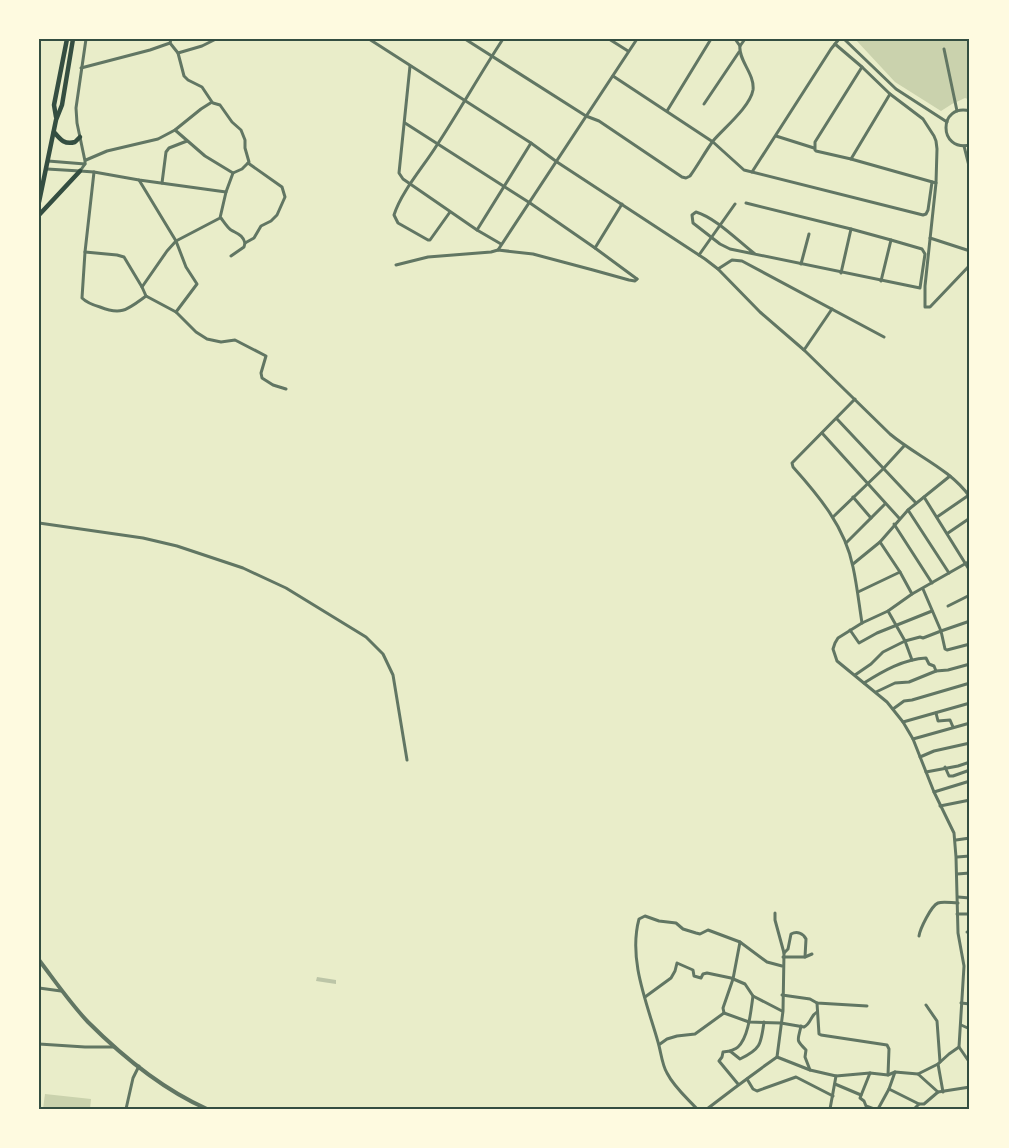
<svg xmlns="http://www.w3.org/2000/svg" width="1009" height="1148" viewBox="0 0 1009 1148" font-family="'Titillium Web',sans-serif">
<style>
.green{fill:#cad2ad}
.building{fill:#bcc5a7}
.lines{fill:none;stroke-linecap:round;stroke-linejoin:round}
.minor{stroke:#617663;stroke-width:3}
.tertiary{stroke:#617663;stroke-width:4}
.secondary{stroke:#344e41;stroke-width:4.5}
.neatline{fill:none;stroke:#344e41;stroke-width:2}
</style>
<rect width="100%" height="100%" fill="#e9edc9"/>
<g class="green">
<polygon points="855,39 970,39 970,100 965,98 952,104 941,111 895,82"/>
<polygon points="45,1094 91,1099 90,1109 43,1109"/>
</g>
<polygon class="building" points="317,977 336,980 336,984 316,981"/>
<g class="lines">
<g class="minor">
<polyline points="86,39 76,108 77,123 85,161 85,164 80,171 94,172 139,180 226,192"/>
<path d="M369,39L531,143L557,162L705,259L718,269L760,312L804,350L890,434C916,456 949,468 970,497"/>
<path d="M465,39L586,116L599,121L682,177L686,178L690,176C698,165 705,152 713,141C724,128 750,107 753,90C755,74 738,60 740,46L735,39"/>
<polyline points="609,39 628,51"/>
<polyline points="844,39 896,89 947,122"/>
<polyline points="835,44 862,67 890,94 923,119 934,136 936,141 937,149 936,183"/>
<polyline points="740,46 745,39"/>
<polyline points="944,49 957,111"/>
<polyline points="178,53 202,46 216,39"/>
<polyline points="410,66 399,173 403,179 477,230 501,244"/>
<polyline points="862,67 815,142 815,150 816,151 851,159 936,183 925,286 925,307 930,307 970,265"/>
<polyline points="81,68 150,50 170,43 171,39"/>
<polyline points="613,76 713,142 744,170 923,215 926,214 928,210 932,182"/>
<polyline points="704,104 739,52"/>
<polyline points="667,111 711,39"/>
<path d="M970,111C938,103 938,152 970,145"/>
<polyline points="405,123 530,203 595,248 622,204"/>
<polyline points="175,130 205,156 233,173 242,169 249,162 245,148 245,140 241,130 232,122 220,105 213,103"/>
<polyline points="776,136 814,148"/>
<polyline points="964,146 970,170"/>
<polyline points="851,159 890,94"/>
<polyline points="86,160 107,151 158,139 175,130 201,109 212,102 202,87 188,80 184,76 178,53 170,43"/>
<polyline points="48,161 85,164"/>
<polyline points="47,169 80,171"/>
<path d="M94,172L85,252L82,298C87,303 93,305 100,307C122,316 128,309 146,296"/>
<polyline points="752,172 831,49 839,39"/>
<polyline points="139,180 176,241 186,267 197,284 176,312"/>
<polyline points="162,183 166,152 169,148 187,141"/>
<polyline points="746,203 851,229 891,240 881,281"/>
<path d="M450,212L430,240H428L398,223L394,215C401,192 424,166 437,145C460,110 480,74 503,39"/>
<path d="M221,218C224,222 227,227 231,230C238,234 243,235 245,243L244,247L231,256"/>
<polyline points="477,230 531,143"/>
<polyline points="930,238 970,251"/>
<polyline points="245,243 254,238 261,226 271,221 277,215 285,197 282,187 248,163"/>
<polyline points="595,248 637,279"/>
<polyline points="498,250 637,39"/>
<polyline points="85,252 117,255 124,257 142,287 146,296 176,312 196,332 207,339 221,342 235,340 266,356 261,373 262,378 273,385 286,389"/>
<path d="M755,254C738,241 716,218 696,212L692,215L693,223L720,244L730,249L920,288L925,254L922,249L891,240"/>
<polyline points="699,255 735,204"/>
<polyline points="801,264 809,234"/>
<polyline points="396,265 428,257 491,252 498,250 533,254 593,270 629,280 635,281 637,279"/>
<polyline points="718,269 732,260 742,261 884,337"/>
<polyline points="841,273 851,229"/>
<polyline points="142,287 167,251 176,241 220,218 226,192 233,173"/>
<polyline points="804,350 832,309"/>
<path d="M855,399L792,463L793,467C819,496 845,527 853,567C857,585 859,604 862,623"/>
<polyline points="837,419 916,503"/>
<polyline points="822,433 899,518"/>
<polyline points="853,497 871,518"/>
<polyline points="924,497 970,571"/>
<polyline points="908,510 949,573"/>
<polyline points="833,517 883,469 904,446"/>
<polyline points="937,517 969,495"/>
<polyline points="39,523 143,538 177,546 243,568 286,588 366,637 383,654 393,675 407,760"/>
<polyline points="894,524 932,583"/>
<polyline points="948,533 970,518"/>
<polyline points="880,542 900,572 912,594"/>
<polyline points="846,543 885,504"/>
<polyline points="853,564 880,542 908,510 950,476"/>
<polyline points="858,592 900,572"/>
<polyline points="948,606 970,595"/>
<polyline points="888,611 905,641 912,660"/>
<polyline points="970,621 941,631 945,649 947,650 970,644"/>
<polyline points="850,630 859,643 877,633 932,611"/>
<polyline points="855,675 871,664 883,652 905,641 920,637 923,638 941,631 923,589"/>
<path d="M864,683C883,671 904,659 926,658L929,664L934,666L936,671"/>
<polyline points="876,692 895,683 909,682 936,671 948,670 970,664"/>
<polyline points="893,709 904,701 912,700 970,683"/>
<polyline points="936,713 938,721 950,720 953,727"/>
<polyline points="903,722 970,703"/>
<polyline points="913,739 970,723"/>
<polyline points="920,757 934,751 970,743"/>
<polyline points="945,767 949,776 953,776 970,770"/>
<polyline points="926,772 958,766 970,762"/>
<polyline points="934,792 970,781"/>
<polyline points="940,806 970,800"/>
<polyline points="956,840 970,838"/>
<polyline points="957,857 970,856"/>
<polyline points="957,874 970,873"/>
<polyline points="958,897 970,898"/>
<polyline points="957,914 970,914"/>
<polyline points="967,932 970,932"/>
<path d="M919,936C920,929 931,906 938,903C943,901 952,903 958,903"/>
<path d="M784,953L788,949L791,934C797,931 803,933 806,939L805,957"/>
<polyline points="783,957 805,957 812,954"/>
<polyline points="39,988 61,991"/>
<polyline points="782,995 810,999 817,1003 867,1006"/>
<polyline points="645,997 671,978 675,971 677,963 693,970 694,976 701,978 703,974 707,973 731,978 745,984 753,996 782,1011"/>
<polyline points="817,1003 819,1034 821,1035 887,1045 889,1049 888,1075"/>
<polyline points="961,1003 970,1004"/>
<polyline points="926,1005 937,1021 940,1062"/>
<path d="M724,1013L749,1022L781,1023L804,1027C811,1024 810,1016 817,1012"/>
<polyline points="724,1013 723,1008 733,979 740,942"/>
<polyline points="961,1025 970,1029"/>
<path d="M801,1026C798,1041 795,1039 806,1050L805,1057L810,1070"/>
<polyline points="39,1044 85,1047 115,1047"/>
<polyline points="660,1044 667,1039 677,1036 695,1034 724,1013"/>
<polyline points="959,1047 970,1063"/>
<path d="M730,1051C732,1050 736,1049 738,1047C749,1037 751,1009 753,996"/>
<polyline points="777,1057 810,1070 836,1076"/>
<polyline points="938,1064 943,1092"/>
<polyline points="870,1073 860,1098 864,1101 866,1106 874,1109"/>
<polyline points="918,1074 938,1092"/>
<polyline points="747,1079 753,1089 757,1091 796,1077 833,1096"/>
<path d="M738,1084L719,1061L722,1057L723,1052L730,1051L740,1059C761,1049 761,1044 764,1022"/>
<polyline points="835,1084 861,1095"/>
<polyline points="889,1089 919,1104"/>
<polyline points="126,1109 133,1078 139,1066"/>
<path d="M697,1109C687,1098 674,1087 667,1073C662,1065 661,1052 658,1042C647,1003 628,960 639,919L645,916L659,921L676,923L683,929L696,933L700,934L708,930L740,942L767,962L782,966"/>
<path d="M707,1109C730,1091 753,1074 777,1057L783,1011L784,953L775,920V913"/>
<polyline points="830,1109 836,1076 870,1073 888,1075 895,1072 918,1074 938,1064 949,1054 959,1047 964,966 958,933 956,857 954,833 934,792 913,739 903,722 887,702 837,661 833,649 835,643 838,638 862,623 888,611 912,594 970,561"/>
<polyline points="878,1109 889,1089 895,1072"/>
<polyline points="914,1109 919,1104 924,1104 938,1092 970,1087"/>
</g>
<path class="tertiary" d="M39,960C55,981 70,1003 88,1022C121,1055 164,1090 207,1109"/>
<g class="secondary">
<polyline points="56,117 54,105 67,39"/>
<path d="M54,132C60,139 64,145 75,142L80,137"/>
<polyline points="39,202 56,120 62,105 73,39"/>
<polyline points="39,215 80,171"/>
</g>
</g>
<rect width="1009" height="1148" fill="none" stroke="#fefae0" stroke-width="81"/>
<rect x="40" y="40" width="928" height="1068" class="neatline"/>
</svg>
